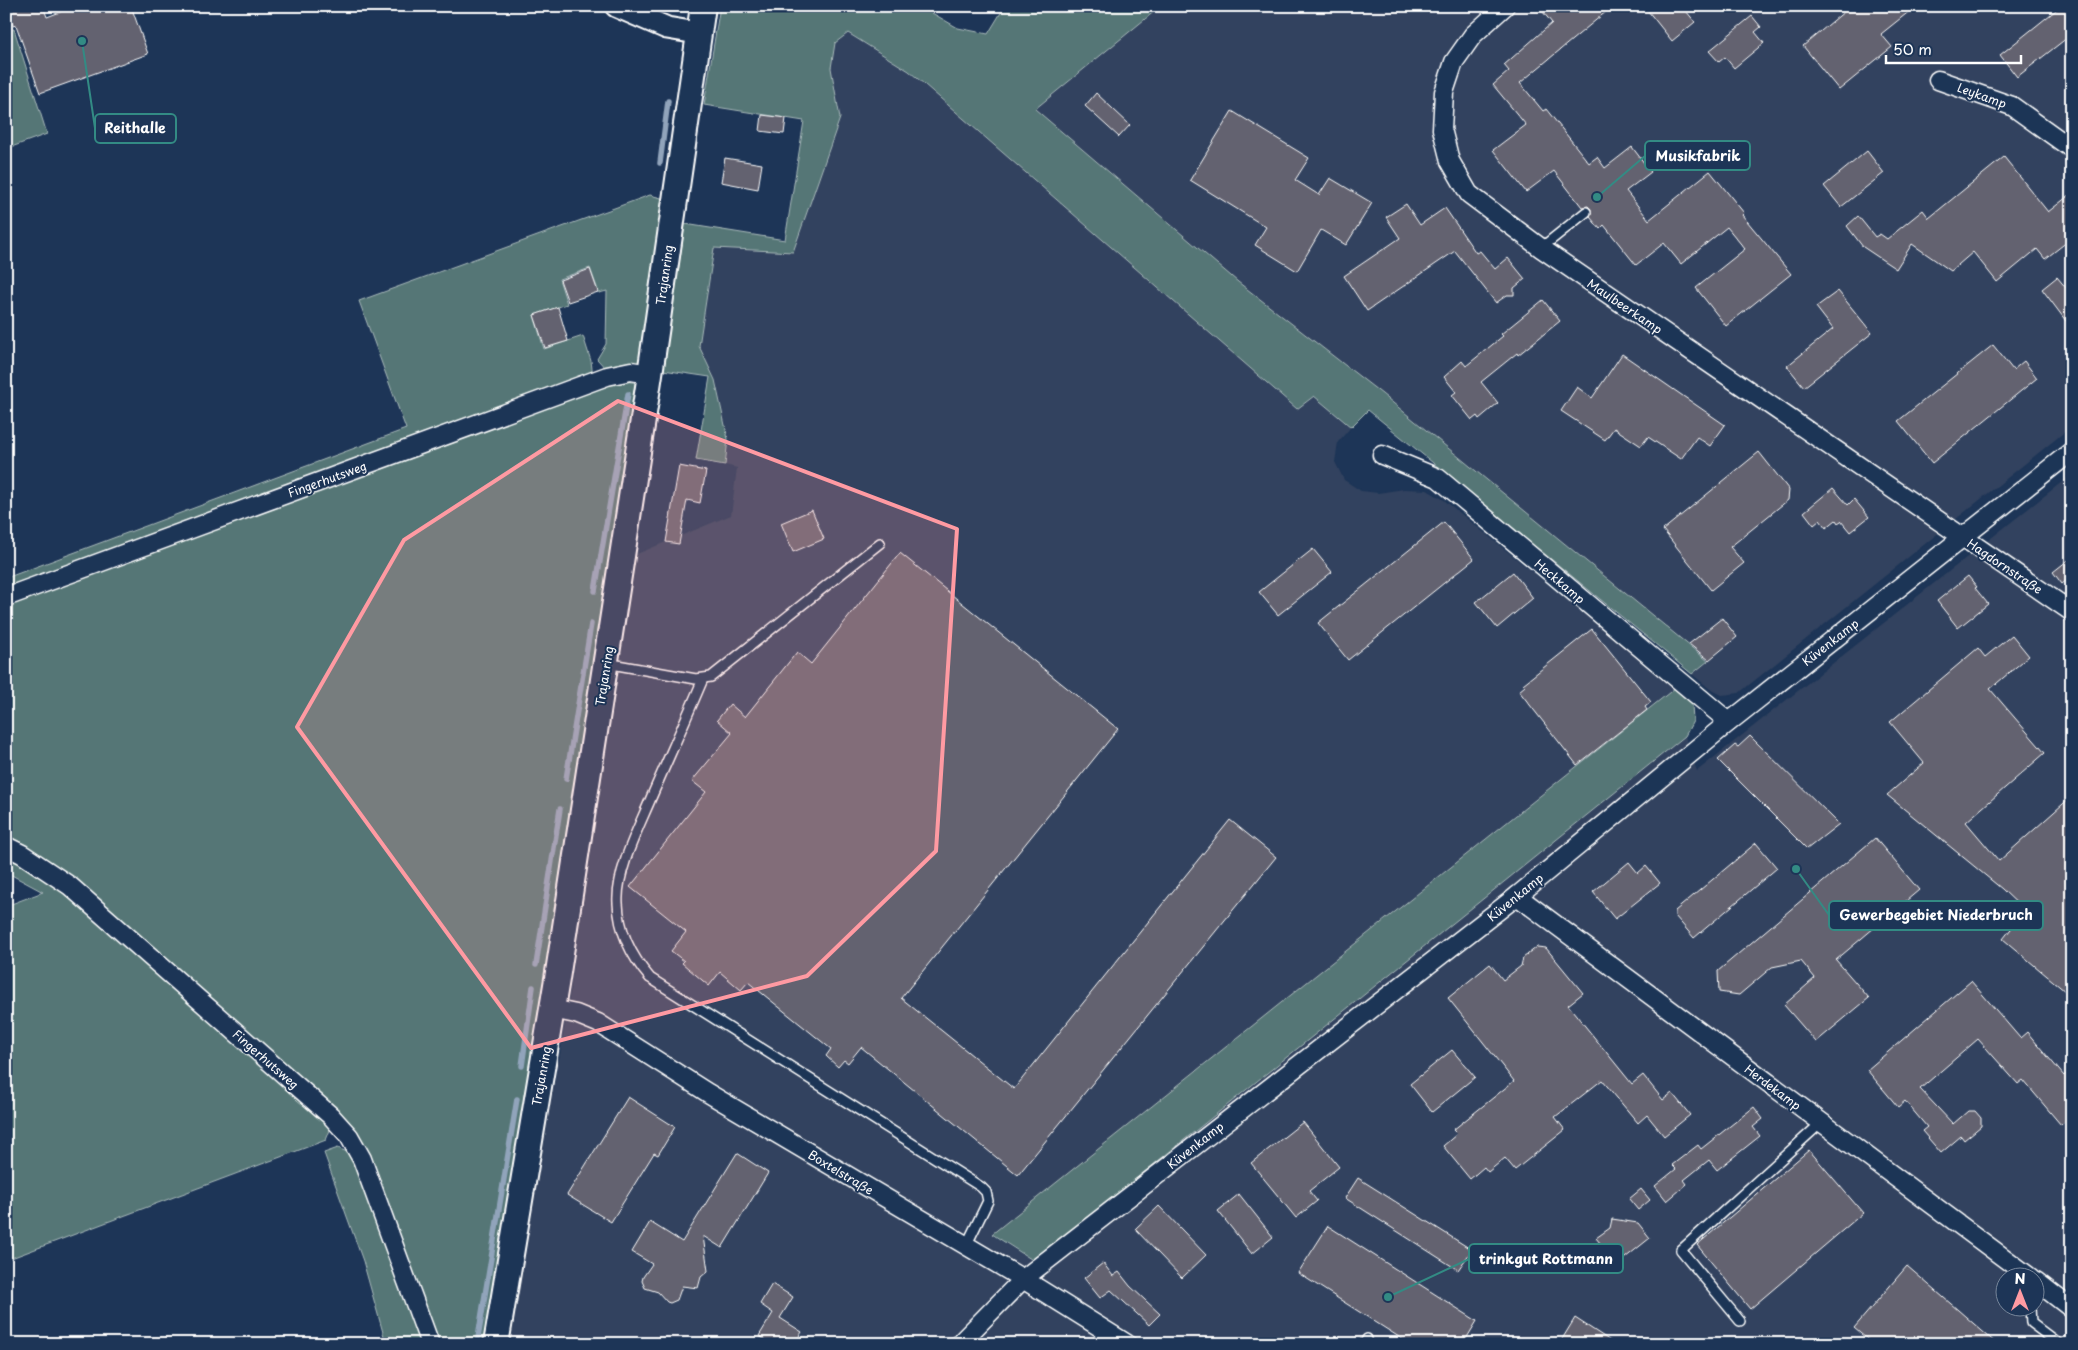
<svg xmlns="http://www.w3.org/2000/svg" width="2078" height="1350" viewBox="0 0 2078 1350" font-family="'Playpen Sans',sans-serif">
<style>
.built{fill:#32425e;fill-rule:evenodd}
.green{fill:#547676;stroke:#aababa}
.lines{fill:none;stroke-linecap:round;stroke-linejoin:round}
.stream{stroke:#91a4bb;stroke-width:5.5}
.building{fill:#64626f;stroke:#fff}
.service-casing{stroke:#fff;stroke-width:12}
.minor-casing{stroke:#fff;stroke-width:21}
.tertiary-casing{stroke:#fff;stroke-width:25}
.secondary-casing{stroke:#fff;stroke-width:28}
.service{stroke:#1d3557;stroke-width:9}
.minor{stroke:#1d3557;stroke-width:18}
.tertiary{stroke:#1d3557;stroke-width:21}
.secondary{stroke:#1d3557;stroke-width:24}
.marked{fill:#ff9aa2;fill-opacity:0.2;stroke:#ff9aa2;stroke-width:4;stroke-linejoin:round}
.labels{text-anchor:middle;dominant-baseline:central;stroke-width:4;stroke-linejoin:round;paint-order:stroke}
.street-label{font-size:12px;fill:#fff;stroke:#1d3557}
.leader{fill:none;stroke:#338b84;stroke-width:2}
.callout-dot{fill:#338b84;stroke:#1d3557;stroke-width:2}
.callout{fill:#1d3557;stroke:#338b84;stroke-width:2}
.callout-label{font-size:14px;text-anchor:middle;font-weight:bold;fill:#fff}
</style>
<rect width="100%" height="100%" fill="#1d3557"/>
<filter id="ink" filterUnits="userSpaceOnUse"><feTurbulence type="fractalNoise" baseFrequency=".02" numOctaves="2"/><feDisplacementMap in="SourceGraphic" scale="10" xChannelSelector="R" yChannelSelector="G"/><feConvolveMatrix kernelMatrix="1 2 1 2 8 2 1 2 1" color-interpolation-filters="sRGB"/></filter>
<g filter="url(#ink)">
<g class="built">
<polygon points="1161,6 2072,6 2072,426 1739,693 1722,695 1710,689 1692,674 1708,661 1382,394 1238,282 1035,109"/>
<path d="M848,33L909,71L1297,409L1314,396L1351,427L1338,442L1335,462L1344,480L1361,491L1378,493L1404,489L1427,490L1444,500L1675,688L992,1235L1034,1261L1685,736L1697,771L2072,474V1344H507L539,1156L560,1054L574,967L592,808L632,556L731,515L737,468L725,465L728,439L715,380L699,346L714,248L793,252L840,118L831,68L835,43ZM2006,1278H2036V1308H2006Z"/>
</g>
<g class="green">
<polygon points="720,6 920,6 958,28 988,34 1005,6 1161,6 1035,109 1238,282 1382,394 1708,661 1692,674 1368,410 1351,427 1314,396 1297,409 909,71 848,33 835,43 831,68 840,118 793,252 714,248 699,346 715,380 728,439 725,465 696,460 710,377 663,370 685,224 785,240 804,121 704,105"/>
<polygon points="14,29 47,134 6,149 6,32"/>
<polygon points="650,195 665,199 645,359 630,366 608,371 597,359 606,344 607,291 599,293 590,268 559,279 567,304 534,315 544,349 583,336 591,361 593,376 6,592 6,578 406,429 359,301"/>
<polygon points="611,379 639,383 530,1078 525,1091 485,1344 435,1344 361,1145 6,842 6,604"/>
<polygon points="1675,688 1692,704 1693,721 1685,736 1034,1261 992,1234"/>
<polygon points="6,852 50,879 332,1125 326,1140 6,1260 6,906 43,892 6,872"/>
<polygon points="338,1148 354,1155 424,1344 376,1344 384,1336 363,1261 324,1153"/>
</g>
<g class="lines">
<g class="stream">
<polyline points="660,163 668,101"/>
<polyline points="595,591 628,394"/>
<polyline points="566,779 591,624"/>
<polyline points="536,965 560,809"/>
<polyline points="522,1066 533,987"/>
<polyline points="477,1344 517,1099"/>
</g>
</g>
<g class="building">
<polygon points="6,6 43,6 47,17 76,6 131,6 148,54 40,93 16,25 13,26"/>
<polygon points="1538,6 1613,6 1520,83 1543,111 1546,109 1589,163 1597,157 1605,168 1632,147 1651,172 1626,191 1649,220 1710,171 1744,213 1742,215 1791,274 1726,326 1696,288 1745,249 1727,227 1681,264 1664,243 1636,265 1604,225 1600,229 1590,217 1591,209 1588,206 1582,207 1554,171 1526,192 1493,150 1526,125 1493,85 1509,71 1504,65 1552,23"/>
<polygon points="1644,6 1682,6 1695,22 1672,41"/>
<polygon points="1851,6 1916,6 1881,34 1892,47 1839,90 1803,46"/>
<polygon points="2061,6 2072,6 2072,34 2017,77 2000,55"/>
<polygon points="1752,16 1761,27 1755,32 1764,43 1734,68 1725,57 1719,62 1709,51"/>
<polygon points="1096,93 1130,125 1119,137 1085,106"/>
<polygon points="1232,111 1309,158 1295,180 1319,195 1330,178 1372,203 1346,245 1321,230 1297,271 1255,245 1266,227 1190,180"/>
<polygon points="762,115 786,118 784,134 760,131"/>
<polygon points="1867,151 1884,173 1841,207 1824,186"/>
<polygon points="2004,157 2048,212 2072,193 2072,238 2045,259 2037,249 1997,282 1973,252 1951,271 1912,244 1896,269 1863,247 1847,226 1858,216 1875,237 1880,234 1887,239 1923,210 1929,218"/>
<polygon points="725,158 762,164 758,189 721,182"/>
<polygon points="1406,204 1420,225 1445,208 1476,253 1480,251 1495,269 1508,258 1525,279 1514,288 1514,295 1507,295 1496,303 1455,251 1367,311 1344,276 1400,238 1386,217"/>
<polygon points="590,269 598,292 568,302 560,280"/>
<polygon points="2057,277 2072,295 2072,329 2042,289"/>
<polygon points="1838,291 1872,333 1804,387 1787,366 1833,329 1816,307"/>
<polygon points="1543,300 1560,321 1518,355 1517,353 1481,382 1498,403 1479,419 1477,416 1472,420 1452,395 1456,392 1444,377 1462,361 1466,366 1503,336 1501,334"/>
<polygon points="558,307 568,341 545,348 534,315"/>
<polygon points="1993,345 2013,370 2024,361 2037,378 1932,463 1898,421"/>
<polygon points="1622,354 1725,425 1710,446 1697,437 1681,459 1648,437 1641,446 1614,428 1605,440 1561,411 1577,387 1592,398"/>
<polygon points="1759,452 1789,490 1788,500 1730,547 1744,563 1711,590 1663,530"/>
<polygon points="679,466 706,471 700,503 687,500 679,544 666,542"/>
<polygon points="1833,488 1848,505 1854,499 1869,517 1850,532 1841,521 1838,523 1836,520 1826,528 1820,520 1814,525 1804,512"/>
<polygon points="812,510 824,539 793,552 781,523"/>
<polygon points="1444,522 1474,559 1348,660 1318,623"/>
<polygon points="1313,549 1332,572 1278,615 1259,592"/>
<polygon points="900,553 1118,729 901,998 1014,1089 1230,820 1276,857 1018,1175 861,1047 848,1063 844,1060 838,1067 826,1056 831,1049 748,982 741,990 720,972 709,986 682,963 684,961 671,951 686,932 630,887 706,792 692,781 732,733 717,720 730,704 745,717 797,652 811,664"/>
<polygon points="2072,557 2072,576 2062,584 2053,572"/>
<polygon points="1513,572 1533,598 1497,628 1476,602"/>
<polygon points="1968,576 1977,587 1975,588 1988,604 1958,628 1937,601"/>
<polygon points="1722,618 1737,637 1709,660 1689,644"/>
<polygon points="1592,629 1651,702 1645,707 1647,710 1577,765 1519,691 1525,686 1523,684"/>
<polygon points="2012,635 2029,656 1990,689 2045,753 1966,822 1999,861 2072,796 2072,997 2003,939 2025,911 2002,889 1887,795 1924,763 1890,722 1978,648 1985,657"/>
<polygon points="1750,736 1839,824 1807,849 1718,760 1735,745 1738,747"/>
<polygon points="1875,838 1919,890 1836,960 1869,998 1816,1042 1784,1005 1815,978 1801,961 1772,967 1739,995 1719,992 1718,971"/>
<polygon points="1756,843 1777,868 1694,938 1675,916 1675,911"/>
<polygon points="1629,862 1638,873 1646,866 1660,883 1615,919 1593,892"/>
<polygon points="1537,947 1546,948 1583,993 1568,1005 1632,1084 1643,1075 1663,1100 1672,1093 1690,1115 1664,1136 1647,1115 1638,1123 1602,1080 1555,1117 1565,1130 1515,1170 1505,1158 1488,1172 1484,1167 1470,1179 1443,1146 1457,1134 1453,1130 1514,1081 1448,998 1490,964 1503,980 1521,966 1523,958"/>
<polygon points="1971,981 2020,1038 2027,1032 2064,1076 2072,1069 2072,1115 2061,1125 2023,1080 2018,1084 1978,1039 1920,1089 1953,1124 1968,1111 1975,1111 1981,1118 1981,1126 1964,1140 1961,1136 1941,1153 1922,1131 1927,1127 1905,1101 1898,1107 1867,1070"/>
<polygon points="1452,1050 1475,1077 1432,1112 1410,1084"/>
<polygon points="628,1097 675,1127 658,1155 654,1153 611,1222 567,1195"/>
<polygon points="1754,1107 1763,1119 1753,1127 1760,1136 1717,1170 1709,1160 1684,1180 1687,1184 1667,1201 1655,1186 1676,1169 1672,1165 1698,1145 1701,1149"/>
<polygon points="1303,1122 1339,1167 1309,1191 1317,1201 1296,1218 1251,1163"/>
<polygon points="1809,1150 1863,1213 1750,1309 1697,1245"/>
<polygon points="737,1153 768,1173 722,1248 703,1236 708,1271 701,1277 698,1288 682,1286 677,1300 670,1303 667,1302 658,1292 645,1288 642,1281 643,1277 652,1264 632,1252 650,1222 682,1242"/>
<polygon points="1358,1178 1472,1250 1458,1270 1345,1198"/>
<polygon points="1641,1189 1650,1200 1638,1210 1629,1199"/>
<polygon points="1239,1194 1273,1237 1252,1254 1218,1211"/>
<polygon points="1159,1206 1206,1255 1182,1278 1135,1229"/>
<polygon points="1612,1219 1638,1223 1650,1238 1620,1262 1616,1256 1614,1258 1609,1254 1596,1238 1610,1228"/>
<polygon points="1328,1226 1477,1321 1463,1344 1410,1344 1298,1273"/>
<polygon points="1103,1263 1113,1276 1119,1272 1130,1286 1160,1314 1149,1325 1111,1290 1100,1298 1084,1278"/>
<polygon points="1907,1266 1958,1310 1997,1344 1873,1344 1854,1328"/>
<polygon points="772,1284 793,1297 780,1318 802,1332 794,1344 772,1344 759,1336 773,1313 760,1304"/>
<polygon points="1575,1318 1615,1344 1559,1344"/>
</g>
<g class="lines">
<g class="service-casing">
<g id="service">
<polyline points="1541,248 1586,212"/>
<polyline points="606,663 696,679 711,677 880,543"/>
<path d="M703,679C686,719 668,759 651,798C639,827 616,871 618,903C619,932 631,956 650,978L981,1187L986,1192L988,1201L966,1246"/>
<polyline points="2030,1308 2031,1323 2059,1344"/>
<polyline points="1740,1321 1681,1250 1821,1123"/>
<polyline points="1364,1344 1367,1339"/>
</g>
</g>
<g class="minor-casing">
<g id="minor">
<polyline points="1505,6 1473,35 1454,62 1444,92 1442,129 1450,161 1469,194 1541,248 2072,612"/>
<polyline points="1938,80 2012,106 2072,149"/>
<polyline points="1382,455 1438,478 1729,722"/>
<polyline points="6,597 607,376 631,371 650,374"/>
<polyline points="6,846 22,854 70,886 331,1116 349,1136 362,1159 430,1344"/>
<polyline points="1517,896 2031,1278"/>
<polyline points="552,1009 576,1014 598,1023 708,1093 1023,1279 1127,1344"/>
<polyline points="2036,1281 2072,1309"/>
<polyline points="959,1344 1023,1279 1517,896 1729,722 2072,451"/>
</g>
</g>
<g class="tertiary-casing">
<polyline id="tertiary" points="616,6 667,28 697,33"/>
</g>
<g class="secondary-casing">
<polyline id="secondary" points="496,1344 557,979 650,374 703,6"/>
</g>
<use href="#service" class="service"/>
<use href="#minor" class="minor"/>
<use href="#tertiary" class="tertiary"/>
<use href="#secondary" class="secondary"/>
</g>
</g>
<path class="marked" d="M618,401L957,529L936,851L807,976L531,1048L297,727L404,540Z"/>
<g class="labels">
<g class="street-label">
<text transform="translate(1982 95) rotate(20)">Leykamp</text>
<text transform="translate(664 275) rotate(-82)">Trajanring</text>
<text transform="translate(1625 306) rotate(34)">Maulbeerkamp</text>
<text transform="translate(327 479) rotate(-20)">Fingerhutsweg</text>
<text transform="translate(2005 566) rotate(34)">Hagdornstraße</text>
<text transform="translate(1560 581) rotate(40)">Heckkamp</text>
<text transform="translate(1830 642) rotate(-38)">Küvenkamp</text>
<text transform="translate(604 676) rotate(-81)">Trajanring</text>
<text transform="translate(1515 897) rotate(-39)">Küvenkamp</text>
<text transform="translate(266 1059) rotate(41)">Fingerhutsweg</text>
<text transform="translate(541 1076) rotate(-80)">Trajanring</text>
<text transform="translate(1773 1087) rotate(37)">Herdekamp</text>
<text transform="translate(1195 1145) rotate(-38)">Küvenkamp</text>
<text transform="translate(841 1172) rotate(31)">Boxtelstraße</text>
</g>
</g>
<path class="leader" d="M82 41L95 128M1597 197L1645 156M1796 869L1829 915M1388 1297L1469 1259"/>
<g class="callout-dot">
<circle cx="82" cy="41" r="5"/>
<circle cx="1597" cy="197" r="5"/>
<circle cx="1796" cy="869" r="5"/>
<circle cx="1388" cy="1297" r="5"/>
</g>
<g class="callout">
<rect x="95" y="114" width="81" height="29" rx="5"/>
<rect x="1645" y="141" width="105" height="29" rx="5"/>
<rect x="1829" y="901" width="214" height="29" rx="5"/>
<rect x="1469" y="1244" width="154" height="29" rx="5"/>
</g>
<g class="callout-label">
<text x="135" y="133">Reithalle</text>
<text x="1698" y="161">Musikfabrik</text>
<text x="1936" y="920">Gewerbegebiet Niederbruch</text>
<text x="1546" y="1264">trinkgut Rottmann</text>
</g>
<rect width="2078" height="1350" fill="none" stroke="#1d3557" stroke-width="25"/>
<rect x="12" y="12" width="2053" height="1325" fill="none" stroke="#fff" stroke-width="2" filter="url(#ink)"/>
<g transform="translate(2020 1292)"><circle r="24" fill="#1d3557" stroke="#77869a"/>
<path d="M0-4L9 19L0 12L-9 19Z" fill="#ff9aa2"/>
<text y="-8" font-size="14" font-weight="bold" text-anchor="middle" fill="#ffffff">N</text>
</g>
<path d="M1886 55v8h135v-8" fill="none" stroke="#ffffff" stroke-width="2.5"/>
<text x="1893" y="55" font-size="15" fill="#ffffff" stroke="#1d3557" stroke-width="4" paint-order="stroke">50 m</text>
</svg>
